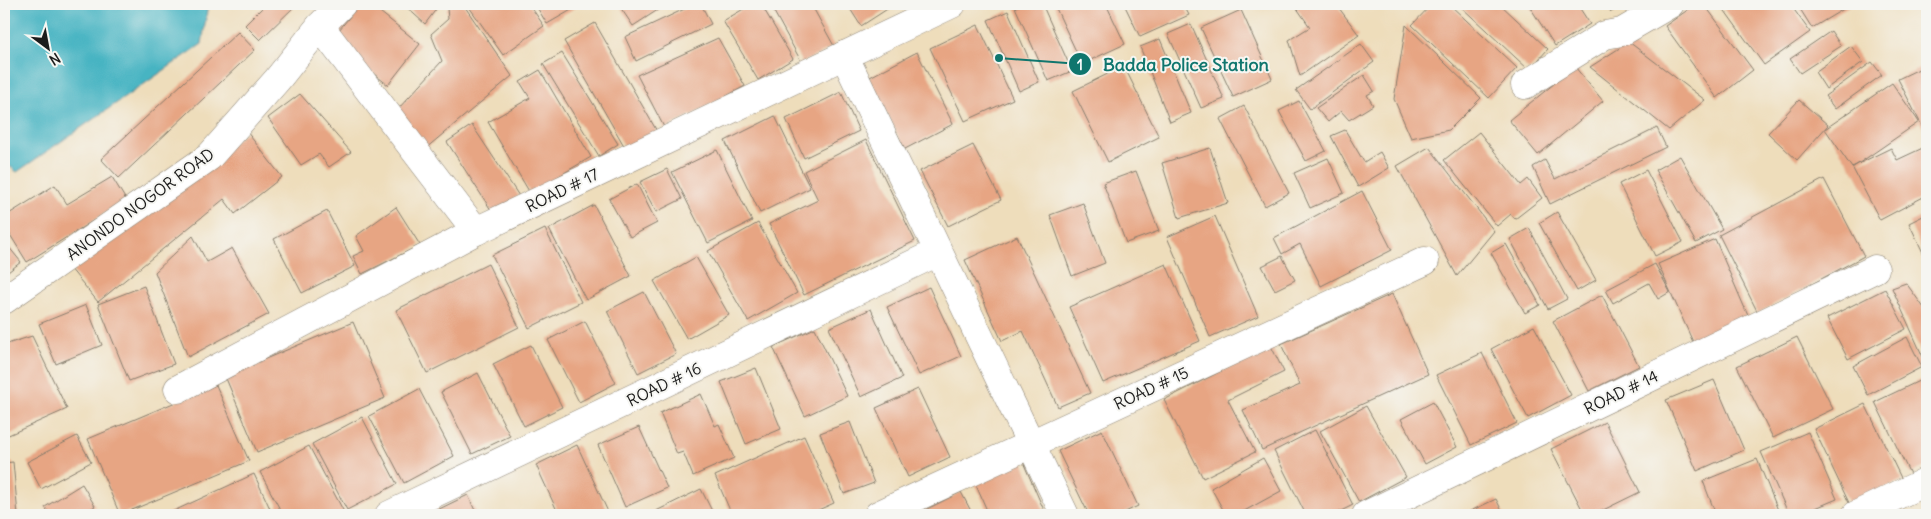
<svg xmlns="http://www.w3.org/2000/svg" width="1931" height="519" viewBox="0 0 1931 519" font-family="Delius,sans-serif">
<style>
.water{fill:#46b4c2;stroke:#31686f}
.building{fill:#e7a583}
.lines{fill:none;stroke-linecap:round;stroke-linejoin:round}
.street-casing{stroke:#857c6c;stroke-width:29}
.street{stroke:#fff;stroke-width:28}
.labels{text-anchor:middle;dominant-baseline:central;stroke-width:4;stroke-linejoin:round;paint-order:stroke}
.street-label{font-size:16px;fill:#1c1c1c;stroke:#f6f6f2}
.leader{fill:none;stroke:#0f766e;stroke-width:2}
.callout-dot{fill:#0f766e;stroke:#f6f6f2;stroke-width:2}
.mark-label{font-size:15px;text-anchor:middle;font-weight:bold;fill:#fff}
.callout-label{font-size:18px;text-anchor:middle;font-weight:bold;fill:#0f766e;stroke:#f6f6f2;stroke-width:4;stroke-linejoin:round;paint-order:stroke}
</style>
<rect width="100%" height="100%" fill="#f6f6f2"/>
<filter id="ink" filterUnits="userSpaceOnUse"><feTurbulence type="fractalNoise" baseFrequency=".02" numOctaves="2"/><feDisplacementMap in="SourceGraphic" scale="10" xChannelSelector="R" yChannelSelector="G"/><feConvolveMatrix kernelMatrix="1 2 1 2 8 2 1 2 1" color-interpolation-filters="sRGB"/></filter>
<filter id="wash" filterUnits="userSpaceOnUse"><feTurbulence type="fractalNoise" baseFrequency=".0096" numOctaves="4" result="noise"/><feDisplacementMap in="SourceGraphic" scale="20" xChannelSelector="R" yChannelSelector="G"/><feGaussianBlur stdDeviation="1.12" result="paint"/><feColorMatrix in="noise" values="0 0 0 0 0 0 0 0 0 0 0 0 0 0 0 0 0 1.4 0 .05"/><feComposite in="paint" operator="in"/></filter>
<g filter="url(#wash)">
<rect width="100%" height="100%" fill="#edb"/>
<polygon class="water" points="4,4 208,4 202,44 17,172 4,162"/>
<g id="blocks">
<g class="building">
<polygon points="266,4 297,4 260,40 245,25"/>
<polygon points="360,4 370,4 420,44 388,85 331,40"/>
<polygon points="403,4 440,4 425,24"/>
<polygon points="454,4 463,4 512,76 425,149 398,109 442,61 431,34 448,19 447,8"/>
<polygon points="467,4 529,4 544,26 503,55"/>
<polygon points="535,4 579,4 580,5 547,24"/>
<polygon points="618,4 667,4 633,26"/>
<polygon points="695,4 701,4 711,24 636,61 625,37"/>
<polygon points="752,4 761,4 793,59 758,80 723,21"/>
<polygon points="784,4 811,4 834,46 802,63 773,10"/>
<polygon points="847,4 890,4 892,6 861,26"/>
<polygon points="1024,4 1042,4 1072,71 1048,81 1015,7"/>
<polygon points="1054,4 1106,4 1125,44 1082,64"/>
<polygon points="1124,4 1183,4 1189,15 1140,37"/>
<polygon points="1294,4 1336,4 1359,35 1300,76 1289,40 1310,27"/>
<polygon points="1432,4 1449,4 1517,68 1489,98 1412,25"/>
<polygon points="1458,4 1500,4 1548,49 1529,70"/>
<polygon points="1528,4 1577,4 1590,24 1555,46"/>
<polygon points="1606,4 1627,4 1611,12"/>
<polygon points="1696,4 1704,4 1753,70 1717,98 1665,26"/>
<polygon points="1720,4 1790,4 1810,32 1764,65"/>
<polygon points="1797,4 1852,4 1812,28"/>
<polygon points="1241,10 1272,79 1233,97 1201,28"/>
<polygon points="1008,11 1039,82 1019,91 988,20"/>
<polygon points="595,23 658,133 627,151 564,41"/>
<polygon points="1191,24 1224,99 1201,108 1168,34"/>
<polygon points="978,25 1013,99 965,121 930,48"/>
<polygon points="1406,25 1481,98 1449,130 1411,138 1394,99"/>
<polygon points="1831,31 1841,46 1800,73 1790,59"/>
<polygon points="238,32 255,50 119,178 101,159"/>
<polygon points="718,38 745,86 665,129 637,75"/>
<polygon points="1160,39 1191,113 1170,122 1140,47"/>
<polygon points="1629,42 1705,100 1669,130 1590,67"/>
<polygon points="1361,44 1374,62 1310,109 1296,90"/>
<polygon points="1851,46 1863,62 1826,89 1815,72"/>
<polygon points="917,52 953,124 905,149 868,78"/>
<polygon points="562,53 618,144 599,156 543,64"/>
<polygon points="1872,62 1882,75 1835,109 1825,96"/>
<polygon points="1124,66 1159,137 1108,162 1073,91"/>
<polygon points="1575,67 1603,101 1538,155 1509,120"/>
<polygon points="1921,68 1927,79 1927,126 1923,128 1898,79"/>
<polygon points="540,70 591,157 530,193 488,122 530,98 520,82"/>
<polygon points="1364,75 1374,91 1367,95 1373,105 1349,120 1341,111 1328,122 1316,108"/>
<polygon points="1892,83 1919,122 1852,168 1825,129"/>
<polygon points="841,92 859,131 804,158 786,119"/>
<polygon points="300,94 351,152 329,167 319,154 301,165 268,118"/>
<polygon points="1799,100 1828,125 1797,160 1768,133"/>
<polygon points="1299,101 1326,151 1306,161 1279,111"/>
<polygon points="1244,106 1289,193 1265,206 1220,119"/>
<polygon points="775,116 810,188 760,213 725,141"/>
<polygon points="472,125 519,196 493,213 447,142"/>
<polygon points="1657,128 1666,147 1550,204 1533,167 1545,160 1555,179"/>
<polygon points="1345,130 1364,162 1380,152 1389,168 1358,187 1331,136"/>
<polygon points="247,132 282,177 235,214 224,199 98,302 70,268"/>
<polygon points="1479,132 1521,185 1528,179 1542,198 1515,219 1511,214 1497,226 1444,160"/>
<polygon points="866,140 915,241 804,295 769,224 818,200 804,171"/>
<polygon points="973,145 1001,200 948,226 920,171"/>
<polygon points="1927,146 1927,195 1880,220 1852,167 1891,148 1897,160"/>
<polygon points="1429,147 1494,231 1457,276 1397,166"/>
<polygon points="1210,148 1228,203 1179,218 1162,163"/>
<polygon points="717,150 752,221 708,243 672,172"/>
<polygon points="1680,156 1722,229 1696,243 1655,170"/>
<polygon points="1328,158 1344,193 1310,208 1294,173"/>
<polygon points="667,169 682,199 656,212 640,182"/>
<polygon points="1646,170 1683,242 1655,256 1619,184"/>
<polygon points="1136,171 1159,231 1126,243 1103,183"/>
<polygon points="112,177 126,200 27,262 4,225 4,217 55,185 67,204"/>
<polygon points="1824,179 1864,256 1758,313 1719,235"/>
<polygon points="637,184 657,223 630,237 609,199"/>
<polygon points="1362,191 1392,250 1321,286 1300,244 1282,254 1274,238"/>
<polygon points="1083,203 1105,263 1072,276 1050,215"/>
<polygon points="594,205 631,276 586,300 549,229"/>
<polygon points="396,207 420,245 362,274 353,256 364,251 356,236"/>
<polygon points="327,211 355,266 302,293 274,239"/>
<polygon points="1557,212 1596,280 1577,291 1539,223"/>
<polygon points="1927,214 1927,261 1909,223"/>
<polygon points="1215,216 1258,316 1210,337 1167,237"/>
<polygon points="758,223 797,293 748,321 708,251"/>
<polygon points="1529,228 1567,299 1548,309 1510,239"/>
<polygon points="545,229 581,302 529,328 492,255"/>
<polygon points="193,236 207,262 232,248 269,314 188,357 155,272"/>
<polygon points="1017,236 1090,393 1058,407 1023,331 1002,341 965,260"/>
<polygon points="1715,239 1749,318 1693,342 1658,264"/>
<polygon points="4,241 21,262 4,275"/>
<polygon points="1506,244 1540,305 1525,313 1491,253"/>
<polygon points="1282,256 1295,280 1275,290 1262,266"/>
<polygon points="696,257 729,315 687,339 654,281"/>
<polygon points="488,264 519,327 427,373 396,310"/>
<polygon points="1166,264 1200,341 1103,383 1069,307"/>
<polygon points="1655,264 1670,292 1658,299 1649,283 1613,303 1606,290"/>
<polygon points="1906,283 1927,312 1927,366 1892,288"/>
<polygon points="144,286 174,364 129,381 98,304"/>
<polygon points="929,287 961,356 919,375 887,307"/>
<polygon points="1885,289 1906,329 1848,359 1827,318"/>
<polygon points="644,292 676,354 638,373 607,311"/>
<polygon points="1392,294 1428,374 1262,450 1243,410 1300,385 1281,344"/>
<polygon points="1602,295 1639,366 1589,391 1553,321"/>
<polygon points="86,305 102,345 56,364 39,324"/>
<polygon points="871,309 902,378 861,397 829,328"/>
<polygon points="585,321 616,383 579,402 548,340"/>
<polygon points="353,322 385,398 257,452 225,376"/>
<polygon points="1534,326 1571,395 1528,418 1491,349"/>
<polygon points="815,328 847,396 805,416 773,347"/>
<polygon points="32,336 67,409 4,437 4,345"/>
<polygon points="1797,337 1833,409 1773,438 1737,366"/>
<polygon points="1907,337 1922,367 1868,395 1853,366"/>
<polygon points="531,345 562,407 524,426 493,364"/>
<polygon points="1271,346 1284,372 1228,400 1255,452 1203,478 1164,400"/>
<polygon points="1482,353 1517,423 1471,445 1436,375"/>
<polygon points="756,368 781,429 746,444 721,382"/>
<polygon points="478,373 510,436 472,454 441,392"/>
<polygon points="1714,380 1744,450 1697,471 1666,400"/>
<polygon points="1921,380 1927,393 1927,466 1910,474 1875,402"/>
<polygon points="216,385 249,461 120,515 88,439"/>
<polygon points="419,389 454,456 404,483 369,416"/>
<polygon points="918,389 950,457 908,477 876,408"/>
<polygon points="701,394 715,426 719,424 734,458 693,476 683,452 677,454 660,413"/>
<polygon points="1433,402 1457,447 1425,464 1401,419"/>
<polygon points="1865,404 1902,480 1850,505 1814,429"/>
<polygon points="1366,406 1406,477 1359,502 1320,431"/>
<polygon points="362,417 397,484 347,510 312,444"/>
<polygon points="850,422 874,483 844,494 820,433"/>
<polygon points="1605,422 1640,492 1593,515 1585,515 1551,449"/>
<polygon points="639,427 667,488 625,507 598,445"/>
<polygon points="1102,430 1138,506 1119,515 1089,515 1058,451"/>
<polygon points="1315,430 1353,505 1333,515 1306,515 1274,451"/>
<polygon points="1808,432 1837,499 1799,515 1789,515 1761,452"/>
<polygon points="77,436 91,462 41,489 27,462"/>
<polygon points="804,436 834,503 807,515 732,515 715,476"/>
<polygon points="577,445 609,514 605,515 559,515 536,465"/>
<polygon points="309,446 344,512 339,515 283,515 260,472"/>
<polygon points="1263,458 1281,491 1237,515 1226,515 1211,488"/>
<polygon points="1757,459 1780,515 1716,515 1703,481"/>
<polygon points="13,462 18,515 4,515 4,463"/>
<polygon points="1023,462 1046,515 989,515 975,483"/>
<polygon points="254,474 273,515 165,515"/>
<polygon points="82,484 95,506 81,515 50,515 45,507"/>
<polygon points="701,489 714,515 648,515"/>
<polygon points="961,492 973,515 920,515 919,513"/>
<polygon points="468,495 477,515 427,515"/>
<polygon points="1496,499 1504,515 1462,515"/>
</g>
</g>
</g>
<g filter="url(#ink)">
<use href="#blocks" fill-opacity="0" stroke="#857c6c" stroke-width="1"/>
<g class="lines">
<g class="street-casing">
<g id="street">
<polyline points="320,26 476,231"/>
<polyline points="844,55 1065,515"/>
<polyline points="1525,85 1605,35 1622,32 1670,4"/>
<polyline points="4,300 209,157 277,80 320,26 342,4"/>
<polyline points="178,389 476,231 952,4"/>
<polyline points="389,515 938,252"/>
<polyline points="878,515 1425,261"/>
<polyline points="1366,515 1875,269"/>
<polyline points="1856,515 1927,481"/>
</g>
</g>
<use href="#street" class="street"/>
</g>
</g>
<g class="labels">
<g class="street-label">
<text transform="translate(562 190) rotate(-26)">ROAD # 17</text>
<text transform="translate(140 204) rotate(-36)">ANONDO NOGOR ROAD</text>
<text transform="translate(664 384) rotate(-26)">ROAD # 16</text>
<text transform="translate(1151 388) rotate(-25)">ROAD # 15</text>
<text transform="translate(1621 392) rotate(-26)">ROAD # 14</text>
</g>
</g>
<path class="leader" d="M999 58L1080 64"/>
<g class="callout-dot">
<circle cx="999" cy="58" r="5"/>
<circle cx="1080" cy="64" r="12"/>
</g>
<g class="mark-label">
<text x="1080" y="70">1</text>
</g>
<g class="callout-label">
<text x="1186" y="71">Badda Police Station</text>
</g>
<rect width="1931" height="519" fill="none" stroke="#f6f6f2" stroke-width="20"/>
<g transform="translate(48 48) rotate(148)" stroke="#f6f6f2" stroke-width="4" paint-order="stroke">
<path d="M0-4L9 19L0 12L-9 19Z" fill="#1c1c1c"/>
<text y="-8" font-size="14" font-weight="bold" text-anchor="middle" fill="#1c1c1c">N</text>
</g>
</svg>
